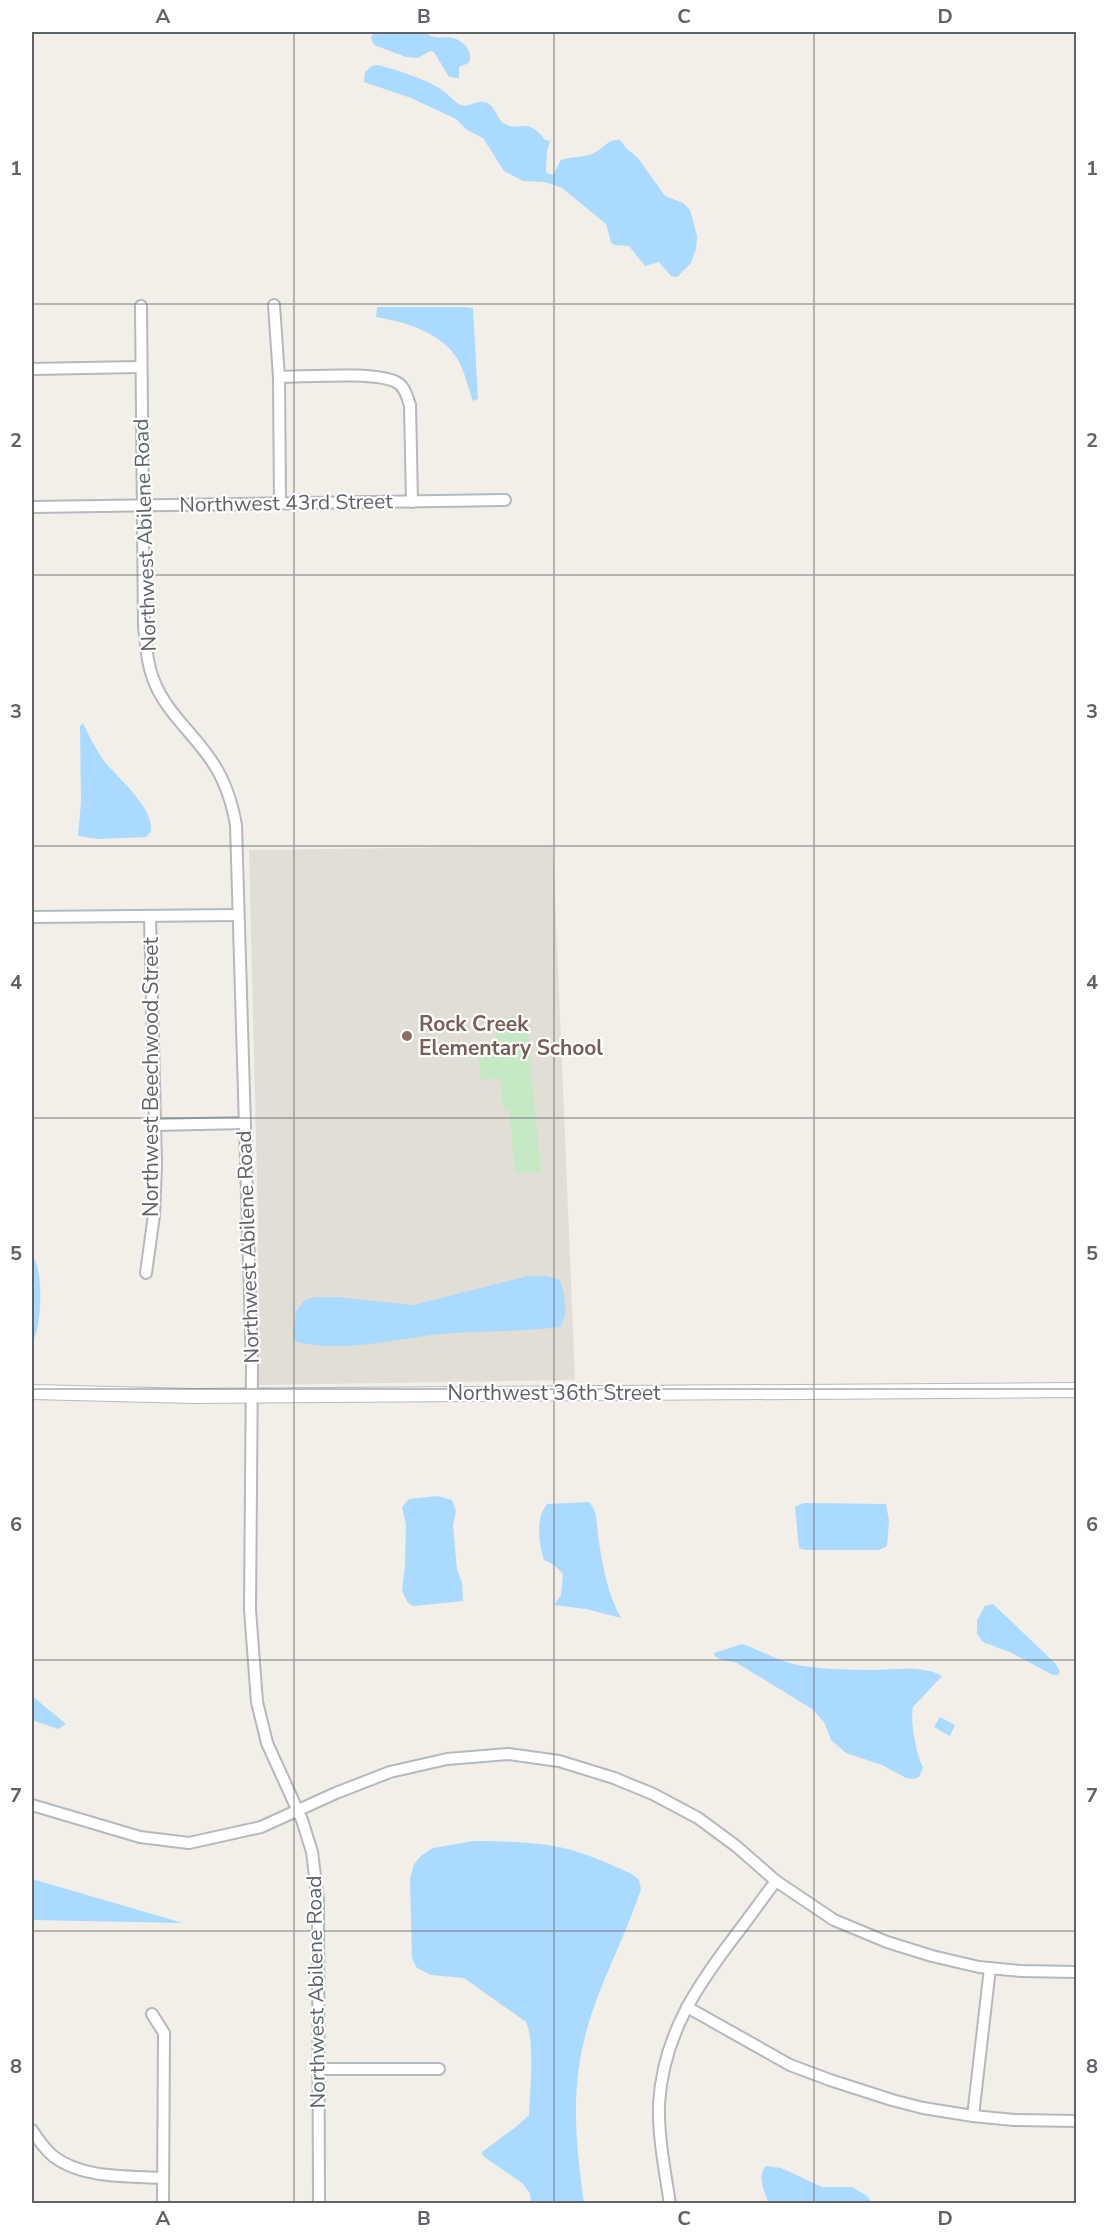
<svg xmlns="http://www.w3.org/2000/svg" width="1108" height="2235" viewBox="0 0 1108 2235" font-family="'Nunito Sans',sans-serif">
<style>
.education{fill:#e1ded6}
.green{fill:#c5e8c5}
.water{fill:#aadaff}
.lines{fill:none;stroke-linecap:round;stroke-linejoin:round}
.minor-casing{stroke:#b5b8bc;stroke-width:14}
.secondary-casing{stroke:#b6babf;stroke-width:16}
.minor{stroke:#fff;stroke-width:10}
.secondary{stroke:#fff;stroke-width:14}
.grid{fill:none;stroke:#5f6368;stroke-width:1.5;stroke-opacity:0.55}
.education-dot{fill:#8d6e63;stroke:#fff;stroke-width:2}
.labels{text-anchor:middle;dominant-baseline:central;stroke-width:4.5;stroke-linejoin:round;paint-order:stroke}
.street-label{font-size:21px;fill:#5f6368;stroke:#fff}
.education-label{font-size:21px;font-weight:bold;fill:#785e54;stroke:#fff;text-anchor:start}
.neatline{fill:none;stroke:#5f6368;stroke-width:2}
.grid-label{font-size:20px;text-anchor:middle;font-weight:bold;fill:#5f6368}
</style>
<rect width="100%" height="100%" fill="#f1efe8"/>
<polygon class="education" points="553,846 575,1380 259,1385 258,1221 249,850"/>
<polygon class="green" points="526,1015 541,1172 515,1174 509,1109 503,1109 500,1078 480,1080 478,1051 497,1049 495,1018"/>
<g class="water">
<path d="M374,32C385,32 412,29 422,32C426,33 429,36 434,37C439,38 444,37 449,37C462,39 474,50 469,63L459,67V78L449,77L434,52L430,51L418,58L406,57L374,45L371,38Z"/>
<path d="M378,65C399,71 420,77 439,88C447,92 453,102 461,105C469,108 476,100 483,102C497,104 495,119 505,124C520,133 526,115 545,140L550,141L547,152L546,170L547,173L553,175L561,160C572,156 584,158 594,153C604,148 609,138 620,140L626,148L638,158L665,196L683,203L690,210L697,236L696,249L691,263L677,277L671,276L659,262L645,266L629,246L614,245L611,242L606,224L562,188L545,182L523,181L504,171L483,138L467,130L456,119L411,98L364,82L365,72L372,66Z"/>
<path d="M377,307H461L473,308L478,399L473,401C468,388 465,372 458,360C442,332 405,322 376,317Z"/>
<path d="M83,723C89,737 96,749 104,761C118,778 154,808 151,831L146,837L98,839L78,836L81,802L80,726Z"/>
<path d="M32,1256C44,1267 42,1330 32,1342Z"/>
<path d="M528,1276H547L560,1280C565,1296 569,1313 560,1327C520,1332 480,1331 441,1334C392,1339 343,1354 294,1341V1331L296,1311L305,1300L315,1297H337L413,1305Z"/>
<polygon points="438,1496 452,1500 456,1511 453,1525 457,1570 462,1582 463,1601 414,1606 408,1603 402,1591 405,1566 406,1524 402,1507 409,1499"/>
<path d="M589,1502C599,1513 596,1527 599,1542C603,1568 608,1595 621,1618L586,1609L554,1605L561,1595L563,1574L554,1565L544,1560C539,1543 535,1519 547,1504Z"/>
<polygon points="804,1503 886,1504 889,1521 887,1546 879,1550 805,1550 799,1548 795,1507"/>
<polygon points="993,1604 1056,1664 1060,1672 1058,1675 1053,1675 1012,1653 983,1642 977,1634 977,1620 985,1606"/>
<path d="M742,1644C763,1651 782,1663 803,1666C826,1669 850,1670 873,1670C894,1670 923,1665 942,1676L913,1707C910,1721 916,1754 923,1767L919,1777L914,1779L906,1778L882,1765L846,1753L831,1740L824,1722L812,1709L737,1663C729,1660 715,1661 714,1653Z"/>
<polygon points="32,1696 66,1724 58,1729 32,1720"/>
<polygon points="940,1717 955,1725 950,1736 934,1727"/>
<path d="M474,1841C499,1841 524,1842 548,1845C577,1849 605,1862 632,1874L639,1880L641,1889C628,1929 609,1965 595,2004C569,2076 574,2130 584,2203H531L530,2193L522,2183L483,2156L482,2152L517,2126L529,2115C530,2093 535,2040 526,2022L464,1978L431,1975L417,1968L412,1958L410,1879L414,1864L422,1855L433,1848Z"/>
<polygon points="32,1879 183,1923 32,1920"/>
<path d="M766,2166L781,2168L822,2187H852L867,2196L872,2203H768C765,2191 756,2176 766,2166Z"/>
</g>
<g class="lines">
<g class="minor-casing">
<g id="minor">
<polyline points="274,305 279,377 280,503"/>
<path d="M141,306L144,626C146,645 147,664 154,681C166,712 193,733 211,760C225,780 232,802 236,825L252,1362L250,1610L257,1702L267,1743L302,1820L312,1852L318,1900L319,2204"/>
<polyline points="32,369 141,367"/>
<path d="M279,377C306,377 375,371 396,382C405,386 407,397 410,405L412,502"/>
<polyline points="32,507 505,500"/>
<polyline points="32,917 238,915"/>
<polyline points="154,1125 244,1123"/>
<polyline points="146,1273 154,1215 156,1164 150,917"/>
<polyline points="32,1805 140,1837 189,1843 261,1827 336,1793 390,1772 447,1759 508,1754 559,1761 614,1778 653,1794 698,1818 736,1846 776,1881 834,1920 887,1942 932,1956 979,1967 1021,1971 1076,1972"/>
<polyline points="687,2007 790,2065 830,2080 892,2100 923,2108 973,2116 1014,2120 1076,2121"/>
<polyline points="152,2014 164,2033 163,2204"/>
<polyline points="319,2069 439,2069"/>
<polyline points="973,2116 990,1968"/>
<path d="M32,2130C37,2138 45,2149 53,2156C82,2179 128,2176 163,2178"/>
<path d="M670,2204C665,2171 658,2137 659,2104C663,2036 696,1987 735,1936C749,1918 762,1899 776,1881"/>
</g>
</g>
<g class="secondary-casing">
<polyline id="secondary" points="32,1392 194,1396 1076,1390"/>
</g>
<use href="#minor" class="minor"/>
<use href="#secondary" class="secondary"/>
</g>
<path class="grid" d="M294,32V2204M554,32V2204M814,32V2204M32,304H1076M32,575H1076M32,846H1076M32,1118H1076M32,1389H1076M32,1660H1076M32,1931H1076"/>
<circle class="education-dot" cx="407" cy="1036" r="6"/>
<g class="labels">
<g class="street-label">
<text transform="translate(286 503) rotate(-1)">Northwest 43rd Street</text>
<text transform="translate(145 535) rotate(-92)">Northwest Abilene Road</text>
<text transform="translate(151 1077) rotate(-90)">Northwest Beechwood Street</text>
<text transform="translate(248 1247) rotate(-92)">Northwest Abilene Road</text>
<text x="554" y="1393">Northwest 36th Street</text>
<text transform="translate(316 1992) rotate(-91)">Northwest Abilene Road</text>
</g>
<g class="education-label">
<text x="419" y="1024">Rock Creek<tspan x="419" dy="24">Elementary School</tspan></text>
</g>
</g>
<rect width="1108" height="2235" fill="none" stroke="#ffffff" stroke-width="66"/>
<rect x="33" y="33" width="1042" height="2169" class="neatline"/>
<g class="grid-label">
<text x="163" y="23">A</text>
<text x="424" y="23">B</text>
<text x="684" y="23">C</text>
<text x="945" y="23">D</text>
<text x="16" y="175">1</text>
<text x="1092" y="175">1</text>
<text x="16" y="447">2</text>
<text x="1092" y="447">2</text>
<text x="16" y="718">3</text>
<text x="1092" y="718">3</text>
<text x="16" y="989">4</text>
<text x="1092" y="989">4</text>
<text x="16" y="1260">5</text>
<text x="1092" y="1260">5</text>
<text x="16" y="1531">6</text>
<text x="1092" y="1531">6</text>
<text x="16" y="1802">7</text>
<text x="1092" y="1802">7</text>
<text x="16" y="2073">8</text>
<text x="1092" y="2073">8</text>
<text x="163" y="2225">A</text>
<text x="424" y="2225">B</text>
<text x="684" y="2225">C</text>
<text x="945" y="2225">D</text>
</g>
</svg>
